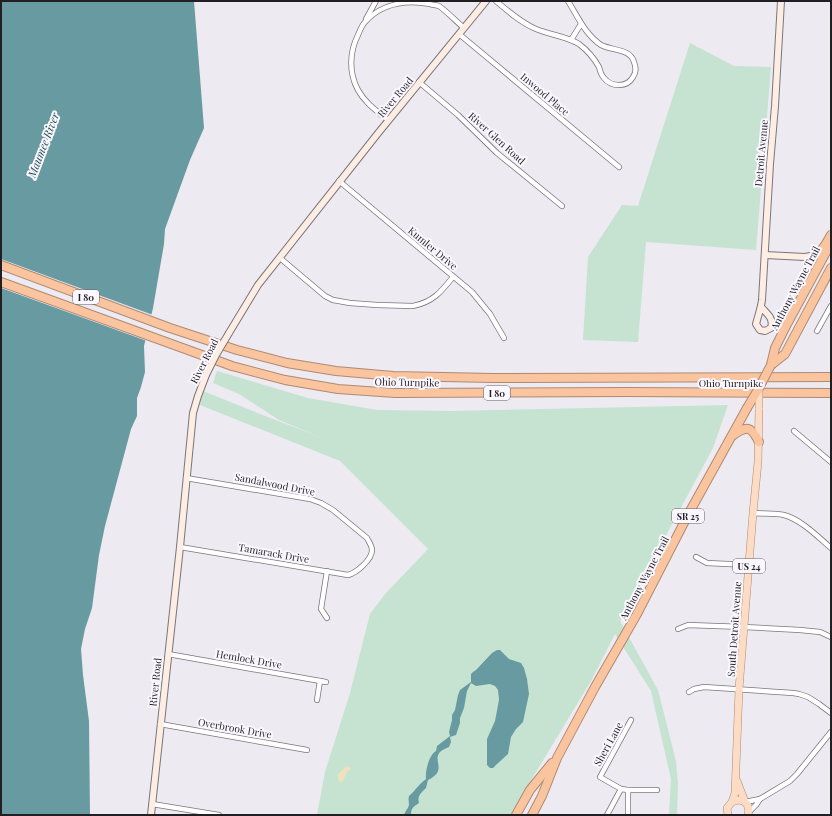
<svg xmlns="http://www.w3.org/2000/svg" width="832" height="816" viewBox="0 0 832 816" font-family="'Playfair Display',serif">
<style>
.green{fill:#c5e3d0}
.sand{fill:#ece2bd}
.water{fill:#689ba1}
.pier{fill:#edeaf1}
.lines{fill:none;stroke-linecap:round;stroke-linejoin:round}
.street-casing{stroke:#79767d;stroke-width:6}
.secondary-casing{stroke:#79767d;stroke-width:8}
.primary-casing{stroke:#ae8a73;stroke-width:8}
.highway-casing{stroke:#ae8a73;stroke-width:10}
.street{stroke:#fff;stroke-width:4.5}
.secondary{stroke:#feede2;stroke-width:6}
.primary{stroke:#fcdcc5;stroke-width:7}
.highway{stroke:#fac49f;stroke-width:8}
.secondary-bridge-casing{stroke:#79767d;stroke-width:8;stroke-linecap:butt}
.primary-bridge-casing{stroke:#ae8a73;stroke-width:8;stroke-linecap:butt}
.highway-bridge-casing{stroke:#ae8a73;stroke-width:10;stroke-linecap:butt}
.secondary-bridge{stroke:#feede2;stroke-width:6}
.primary-bridge{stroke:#fcdcc5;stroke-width:7}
.highway-bridge{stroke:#fac49f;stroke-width:8}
.labels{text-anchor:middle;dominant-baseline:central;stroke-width:4;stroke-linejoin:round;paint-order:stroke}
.shield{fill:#fbf7ff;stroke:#626064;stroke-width:1}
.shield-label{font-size:9px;font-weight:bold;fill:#211f22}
.street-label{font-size:10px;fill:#211f22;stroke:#fbf7ff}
.water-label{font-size:11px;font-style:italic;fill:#1e4e52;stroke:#fbf7ff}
</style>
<rect width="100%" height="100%" fill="#edeaf1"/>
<g class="green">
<polygon points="690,43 734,66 771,67 756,250 646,242 638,342 583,340 588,257 622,205 638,206"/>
<polygon points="217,371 308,398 377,410 450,411 728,405 713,448 620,621 658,690 676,761 678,784 677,815 669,815 671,779 651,691 615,634 591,681 510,815 317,815 325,772 350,693 370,614 386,593 428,549 340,461 200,405 203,391 265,416 320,437 279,420 239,394 213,383"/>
</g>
<path class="sand" d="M348,766L350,767L351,769L347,772L343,781L339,782L338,779V774C342,772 343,767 348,766Z"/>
<g class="water">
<polygon points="1,1 194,1 204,128 190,160 165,229 164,244 153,308 144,346 145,372 141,387 137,398 137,416 131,429 105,526 99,555 92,608 85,629 81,649 83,675 89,721 90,815 1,815"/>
<path d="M497,650H500L509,659L521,663L524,668L527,679L529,694L523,722L516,729L511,737L508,754L496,765L493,768H490L487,765V739L495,721L499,700L498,690L495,686L490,684L476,686L471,683L467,691L464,708L460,718V723L456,735L450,737L451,742L449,747C446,748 442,750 440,752C432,761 448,770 428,780L426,788C421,793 417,796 419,803C413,807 411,808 411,815H404C405,811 408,809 409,805C409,802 408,799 409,796C416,790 418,785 426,779C425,771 429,755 436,751L437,746L450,736L449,732L452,720V715L455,710L458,695L460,690L471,682V674L473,672L476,670L492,653Z"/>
</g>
<polygon class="pier" points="1,259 153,315 147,341 1,288"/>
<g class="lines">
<g class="street-casing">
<g id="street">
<path d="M496,1C508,11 521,23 536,29C550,35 566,36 579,44C587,50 594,58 599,67C600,71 601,75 604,78C611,87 627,88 633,77C636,73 636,67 634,62C630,48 612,51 601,45C585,34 578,17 568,1"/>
<polyline points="366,19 376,1"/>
<polyline points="459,34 619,167"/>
<polyline points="571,40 581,24"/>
<polyline points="419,82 458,115 497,153 562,206"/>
<path d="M388,120C377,111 365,103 358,90C349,73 349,53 358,35C360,30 362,25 365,22C382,3 407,0 430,4C432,5 436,5 439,6C444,9 458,23 464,28"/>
<polyline points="339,181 472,292 490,314 504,338"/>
<path d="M280,258L325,296L333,300L350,303L377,305L413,306C433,302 441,292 453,277"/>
<polyline points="817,331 831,306"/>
<polyline points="794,431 831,462"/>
<path d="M753,513C763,514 774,513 784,515C802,520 818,537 831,548"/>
<path d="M180,547L348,575C356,573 372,560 372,550C372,546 369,542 367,538L333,510L321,503L310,499L186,478"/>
<polyline points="696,557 707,563 749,565"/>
<polyline points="327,618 321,609 327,571"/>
<polyline points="678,629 688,625 744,627 800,630 820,632 831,637"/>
<polyline points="168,654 326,682"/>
<polyline points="689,692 694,689 704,687 793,693 799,694 808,697 819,704 831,713"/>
<polyline points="317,700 320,681"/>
<polyline points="631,720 600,777 621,789 628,790 657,790"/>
<polyline points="160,724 307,750"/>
<polyline points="745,802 760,799 790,781 797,774 831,732"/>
<polyline points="152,804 219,815"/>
<polyline points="749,812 756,805 760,799"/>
<polyline points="607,815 621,789"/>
<polyline points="628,815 628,790"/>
</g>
</g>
<g class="secondary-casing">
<g id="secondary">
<polyline points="765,255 805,257 816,255"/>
<path d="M761,307C767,314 774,318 771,328L765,331L760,330L756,324C758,316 761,308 762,300L770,164L775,106L781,1"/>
<polyline points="229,333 258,285 379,132 486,1"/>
<polyline points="151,815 180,547 193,413 198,396 206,375"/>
</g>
</g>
<g class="primary-casing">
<g id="primary">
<polyline points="737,781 745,802"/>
<path d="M732,802C742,797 751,803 748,815"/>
<polyline points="728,815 727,808 732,802 735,793 739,689 753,513 758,462 759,408"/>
</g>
</g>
<g class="highway-casing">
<g id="highway">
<path d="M816,255C823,251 827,242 831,235"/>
<polyline points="1,265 170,328 237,350 287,363 336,371 393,376 493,378 831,377"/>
<polyline points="1,282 232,366 285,380 338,389 395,393 627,392 831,393"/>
<polyline points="771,365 775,348 787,324 831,243"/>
<polyline points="771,365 785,354 831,268"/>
<path d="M732,436C747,425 751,426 759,442"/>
<polyline points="516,815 530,790 552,763"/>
<polyline points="532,815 542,796 557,758 595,687 637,614 689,513 747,408"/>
</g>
</g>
<use href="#street" class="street"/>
<use href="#secondary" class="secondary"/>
<use href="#primary" class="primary"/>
<use href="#highway" class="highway"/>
<g class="secondary-bridge-casing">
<polyline id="secondary-bridge" points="206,375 216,355 229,333"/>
</g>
<g class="primary-bridge-casing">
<polyline id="primary-bridge" points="759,388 759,408"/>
</g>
<g class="highway-bridge-casing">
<polyline id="highway-bridge" points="747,408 759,388 771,365"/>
</g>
<use href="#secondary-bridge" class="secondary-bridge"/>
<use href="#primary-bridge" class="primary-bridge"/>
<use href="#highway-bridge" class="highway-bridge"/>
</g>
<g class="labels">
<g class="shield">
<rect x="73" y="290" width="26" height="14" rx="3"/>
<rect x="484" y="386" width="26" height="14" rx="3"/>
<rect x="672" y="509" width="32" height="14" rx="3"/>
<rect x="733" y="559" width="32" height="14" rx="3"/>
</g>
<g class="shield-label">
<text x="86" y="297">I 80</text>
<text x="497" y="393">I 80</text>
<text x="688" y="516">SR 25</text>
<text x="749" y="566">US 24</text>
</g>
<g class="street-label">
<text transform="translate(545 94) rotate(40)">Inwood Place</text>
<text transform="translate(395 97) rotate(-50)">River Road</text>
<text transform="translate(497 138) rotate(42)">River Glen Road</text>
<text transform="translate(761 153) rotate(-85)">Detroit Avenue</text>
<text transform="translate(433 248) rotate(40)">Kumler Drive</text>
<text transform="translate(795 288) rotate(-62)">Anthony Wayne Trail</text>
<text transform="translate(204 361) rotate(-63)">River Road</text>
<text transform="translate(407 382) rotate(1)">Ohio Turnpike</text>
<text x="731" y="383">Ohio Turnpike</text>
<text transform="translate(275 484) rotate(11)">Sandalwood Drive</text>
<text transform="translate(274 553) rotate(10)">Tamarack Drive</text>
<text transform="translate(644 578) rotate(-62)">Anthony Wayne Trail</text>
<text transform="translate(734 629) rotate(-86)">South Detroit Avenue</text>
<text transform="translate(249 659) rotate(10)">Hemlock Drive</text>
<text transform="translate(155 682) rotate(-84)">River Road</text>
<text transform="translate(235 728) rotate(10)">Overbrook Drive</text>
<text transform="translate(608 744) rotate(-61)">Sheri Lane</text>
</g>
<g class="water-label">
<text transform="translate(43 145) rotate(-69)">Maumee River</text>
</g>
</g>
<rect width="832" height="816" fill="none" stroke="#211f22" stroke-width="4"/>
</svg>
